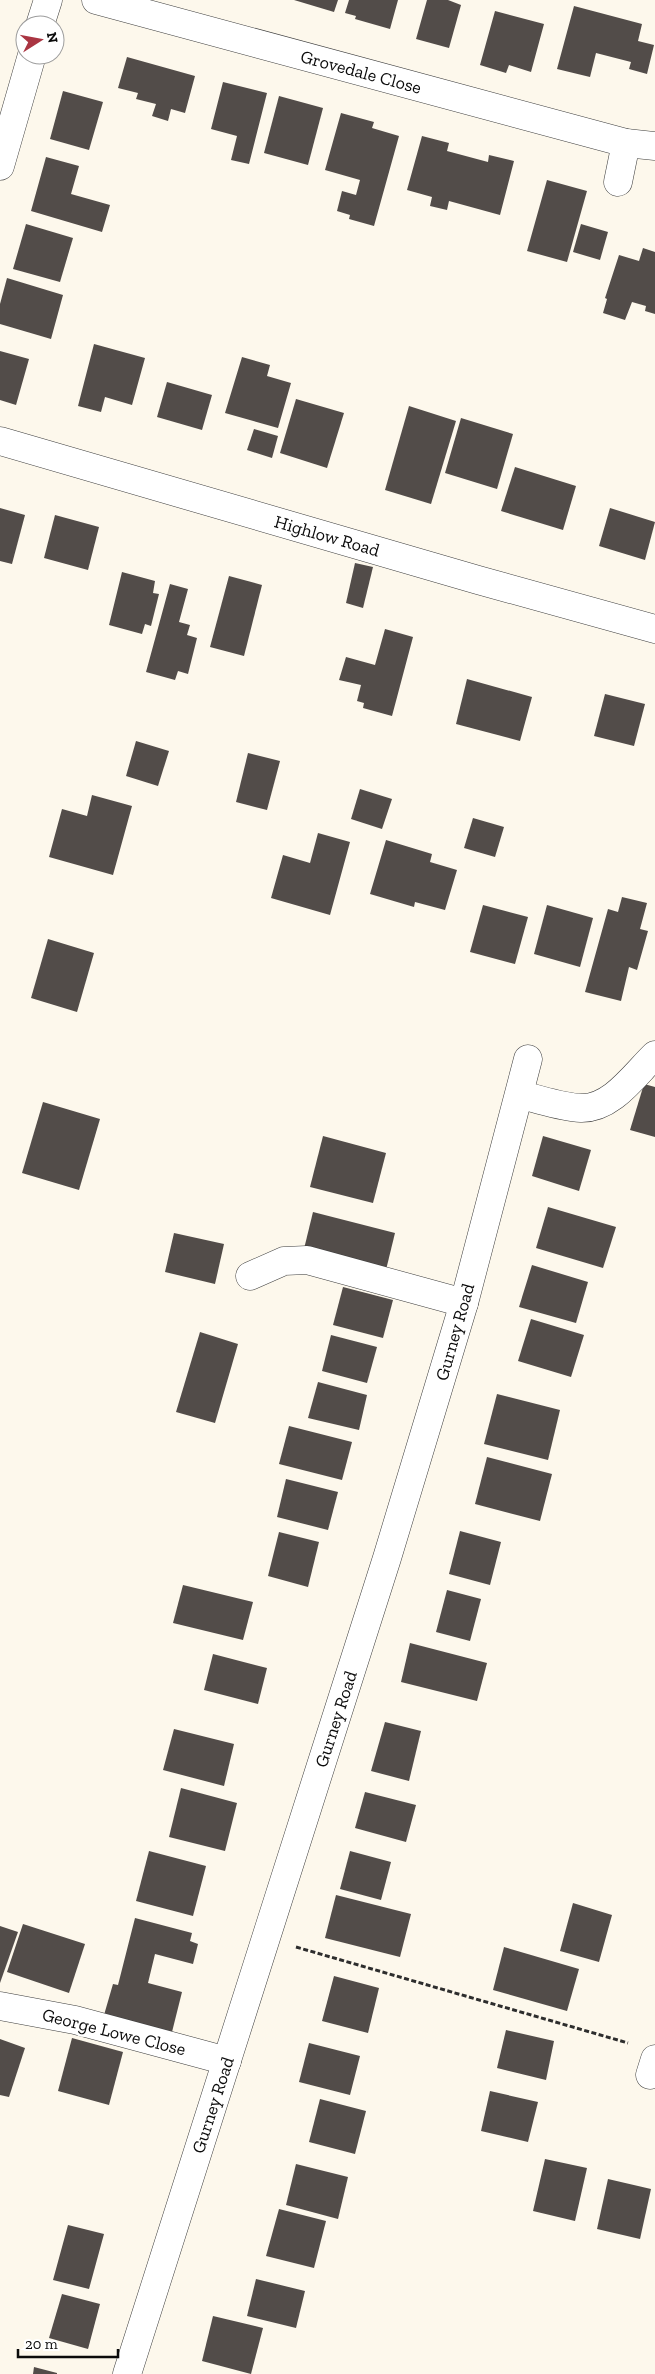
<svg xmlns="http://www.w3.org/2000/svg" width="655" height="2374" viewBox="0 0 655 2374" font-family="'Zilla Slab',serif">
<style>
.building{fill:#524c49}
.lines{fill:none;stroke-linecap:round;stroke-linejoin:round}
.minor-casing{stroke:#3e3e3e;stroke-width:29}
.path{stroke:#2d2d2d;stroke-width:3;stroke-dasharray:5 2.5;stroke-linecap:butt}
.minor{stroke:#fff;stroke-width:28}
.labels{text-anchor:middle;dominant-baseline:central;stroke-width:5;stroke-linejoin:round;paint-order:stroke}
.street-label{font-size:18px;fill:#0b0b0b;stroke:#fff}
</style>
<rect width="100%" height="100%" fill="#fdf8ec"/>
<g class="building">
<polygon points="294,0 338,0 334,12"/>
<polygon points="349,0 398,0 390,29 355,19 356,16 345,13"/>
<polygon points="427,0 448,0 461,5 449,48 416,39"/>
<polygon points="574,6 642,24 638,41 654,45 647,74 629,69 631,62 596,53 590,77 557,69"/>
<polygon points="495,11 544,24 531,72 509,65 506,73 480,65"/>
<polygon points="127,57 195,76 185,113 171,109 168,121 152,116 156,104 136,99 138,93 118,88"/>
<polygon points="223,82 267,93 249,164 231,160 237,136 211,129"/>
<polygon points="63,91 103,102 89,150 50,139"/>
<polygon points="279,96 323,108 308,165 264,153"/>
<polygon points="341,113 374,122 372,128 399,136 374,226 349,219 350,215 337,211 342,191 356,195 360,180 325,170"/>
<polygon points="422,136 449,143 447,151 488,162 489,155 514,161 500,215 449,201 447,210 430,206 432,197 407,190"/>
<polygon points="46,157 79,166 71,194 110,205 102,232 31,211"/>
<polygon points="547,180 587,191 567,262 527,251"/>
<polygon points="26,224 73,238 60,282 13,269"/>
<polygon points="581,224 608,232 600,260 573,252"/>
<polygon points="643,248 655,252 655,314 645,311 646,306 632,302 625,320 603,313 607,299 605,298 619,255 639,261"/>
<polygon points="7,278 63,295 51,339 0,324 0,304"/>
<polygon points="94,344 145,358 132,405 105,397 101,412 78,406"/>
<polygon points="0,351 29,359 16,405 0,400"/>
<polygon points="242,357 270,365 267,376 291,383 278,428 225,413"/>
<polygon points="167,382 212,395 202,430 157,417"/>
<polygon points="296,399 344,413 327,468 280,453"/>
<polygon points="409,406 456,421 431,504 385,490"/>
<polygon points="461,418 513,434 497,489 445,473"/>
<polygon points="254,429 278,436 272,458 247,450"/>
<polygon points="515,467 576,486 563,530 501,511"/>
<polygon points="0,508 25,515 12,564 0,561"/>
<polygon points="610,508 655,522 645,560 599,546"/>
<polygon points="55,515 99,527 88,570 44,558"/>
<polygon points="355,563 373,567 363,608 346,603"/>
<polygon points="122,572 155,581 153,593 159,594 151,626 145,624 142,634 109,625"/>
<polygon points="229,576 262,585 244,656 210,647"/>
<polygon points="170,584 188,589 179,622 190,625 187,635 197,638 188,674 178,671 175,680 146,672"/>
<polygon points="385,629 413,637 392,716 363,708 364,703 357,701 361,685 339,680 346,657 375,665"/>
<polygon points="467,679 532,697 520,741 456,724"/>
<polygon points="605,694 645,704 634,746 594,736"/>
<polygon points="136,741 169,751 158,786 126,776"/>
<polygon points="248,753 280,761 267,810 236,802"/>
<polygon points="360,789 392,799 382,829 351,819"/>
<polygon points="92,795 132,806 113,875 49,857 62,809 87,816"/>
<polygon points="473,818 504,827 495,857 464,848"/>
<polygon points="318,833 350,842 330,915 271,898 283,855 310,863"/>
<polygon points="386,840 432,854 430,862 457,870 445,910 415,902 414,907 370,894"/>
<polygon points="622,897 647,903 640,929 648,931 637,970 629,967 621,1001 585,992 608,909 618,912"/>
<polygon points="483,905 528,917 515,964 470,952"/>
<polygon points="547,905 593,918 580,967 534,954"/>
<polygon points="48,939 94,953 77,1012 31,998"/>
<polygon points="644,1084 655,1087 655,1137 630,1130"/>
<polygon points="43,1102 100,1119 79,1190 22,1173"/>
<polygon points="323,1136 386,1153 373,1203 310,1187"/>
<polygon points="543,1136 591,1150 579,1191 532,1176"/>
<polygon points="548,1207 616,1227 603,1268 536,1248"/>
<polygon points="313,1212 395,1233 385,1274 303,1253"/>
<polygon points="174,1233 224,1244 215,1284 165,1272"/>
<polygon points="532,1265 588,1282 576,1323 519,1307"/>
<polygon points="343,1287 393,1300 383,1338 333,1325"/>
<polygon points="531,1319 584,1335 571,1377 518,1361"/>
<polygon points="200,1332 238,1344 215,1423 176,1412"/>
<polygon points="331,1335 377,1347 367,1383 322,1371"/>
<polygon points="318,1382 367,1395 359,1430 308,1418"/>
<polygon points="497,1394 560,1410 548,1460 484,1444"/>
<polygon points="289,1426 352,1442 342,1480 279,1464"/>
<polygon points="487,1457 552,1474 540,1521 475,1504"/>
<polygon points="286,1479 338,1492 328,1530 277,1517"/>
<polygon points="460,1531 501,1542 490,1585 449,1574"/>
<polygon points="279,1532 319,1542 308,1587 268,1576"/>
<polygon points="183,1585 253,1602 243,1640 173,1623"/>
<polygon points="447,1590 481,1599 470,1641 436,1632"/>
<polygon points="410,1643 487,1663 477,1701 401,1682"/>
<polygon points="213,1654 267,1668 258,1704 204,1690"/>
<polygon points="385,1722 421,1731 409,1781 371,1771"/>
<polygon points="174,1729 234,1744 224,1786 163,1770"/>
<polygon points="181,1788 237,1803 225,1851 169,1837"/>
<polygon points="365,1792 416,1805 406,1842 355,1828"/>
<polygon points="149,1851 206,1866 193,1916 136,1901"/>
<polygon points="350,1851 391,1862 381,1900 340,1889"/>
<polygon points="336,1895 411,1914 400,1957 325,1938"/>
<polygon points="573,1903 612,1915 599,1962 560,1951"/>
<polygon points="135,1918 192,1933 190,1941 198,1944 193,1964 155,1954 148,1983 182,1992 172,2032 104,2015 113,1984 118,1985"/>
<polygon points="23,1924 85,1944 69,1993 7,1972"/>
<polygon points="0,1926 18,1932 0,1983"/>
<polygon points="504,1947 579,1969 567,2011 493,1990"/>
<polygon points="334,1976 379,1988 368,2033 322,2021"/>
<polygon points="506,2030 554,2041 546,2080 497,2068"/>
<polygon points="72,2038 123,2052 109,2105 58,2091"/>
<polygon points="0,2039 25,2048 9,2097 0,2095"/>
<polygon points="309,2043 360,2056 350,2095 299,2082"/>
<polygon points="490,2091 538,2102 528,2142 481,2131"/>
<polygon points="320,2099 366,2111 355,2154 309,2142"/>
<polygon points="545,2159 587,2168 575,2221 533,2211"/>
<polygon points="296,2164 348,2177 338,2219 286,2205"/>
<polygon points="608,2179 651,2189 640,2239 597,2229"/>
<polygon points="279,2209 326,2221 314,2268 266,2256"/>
<polygon points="68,2225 104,2234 89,2289 53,2280"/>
<polygon points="256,2279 305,2291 296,2328 247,2316"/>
<polygon points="62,2294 100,2304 88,2349 49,2338"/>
<polygon points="213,2316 263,2328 251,2374 202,2361"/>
<polygon points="34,2367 57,2373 57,2374 33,2374"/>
</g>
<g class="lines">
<g class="minor-casing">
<g id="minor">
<polyline points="96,0 626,143 655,146"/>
<polyline points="40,25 48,0"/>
<polyline points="0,166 32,55"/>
<polyline points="618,182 626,143"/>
<polyline points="0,441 478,580 655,629"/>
<path d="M520,1095C539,1099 561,1107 581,1108C612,1109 635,1074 655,1055"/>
<polyline points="250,1276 284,1261 307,1260 464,1303"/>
<polyline points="0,2006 75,2020 227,2061"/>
<polyline points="650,2075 655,2059"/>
<polyline points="127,2374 387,1558 464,1303 528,1059"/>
</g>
</g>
<polyline class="path" points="296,1947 628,2043"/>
<use href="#minor" class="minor"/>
</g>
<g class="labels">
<g class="street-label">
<text transform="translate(361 72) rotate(15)">Grovedale Close</text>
<text transform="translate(327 536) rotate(16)">Highlow Road</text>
<text transform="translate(455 1332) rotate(-74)">Gurney Road</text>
<text transform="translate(336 1719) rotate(-72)">Gurney Road</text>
<text transform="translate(114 2032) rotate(14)">George Lowe Close</text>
<text transform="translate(213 2105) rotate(-72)">Gurney Road</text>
</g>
</g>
<g transform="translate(40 40) rotate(79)"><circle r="24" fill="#ffffff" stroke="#9d9d9d"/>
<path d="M0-4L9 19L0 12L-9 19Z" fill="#aa3542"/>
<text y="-8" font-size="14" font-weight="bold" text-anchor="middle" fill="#0b0b0b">N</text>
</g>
<path d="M18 2349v8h100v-8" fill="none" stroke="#0b0b0b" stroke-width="2.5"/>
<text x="25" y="2349" font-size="15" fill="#0b0b0b" stroke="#ffffff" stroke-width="4" paint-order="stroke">20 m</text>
</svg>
